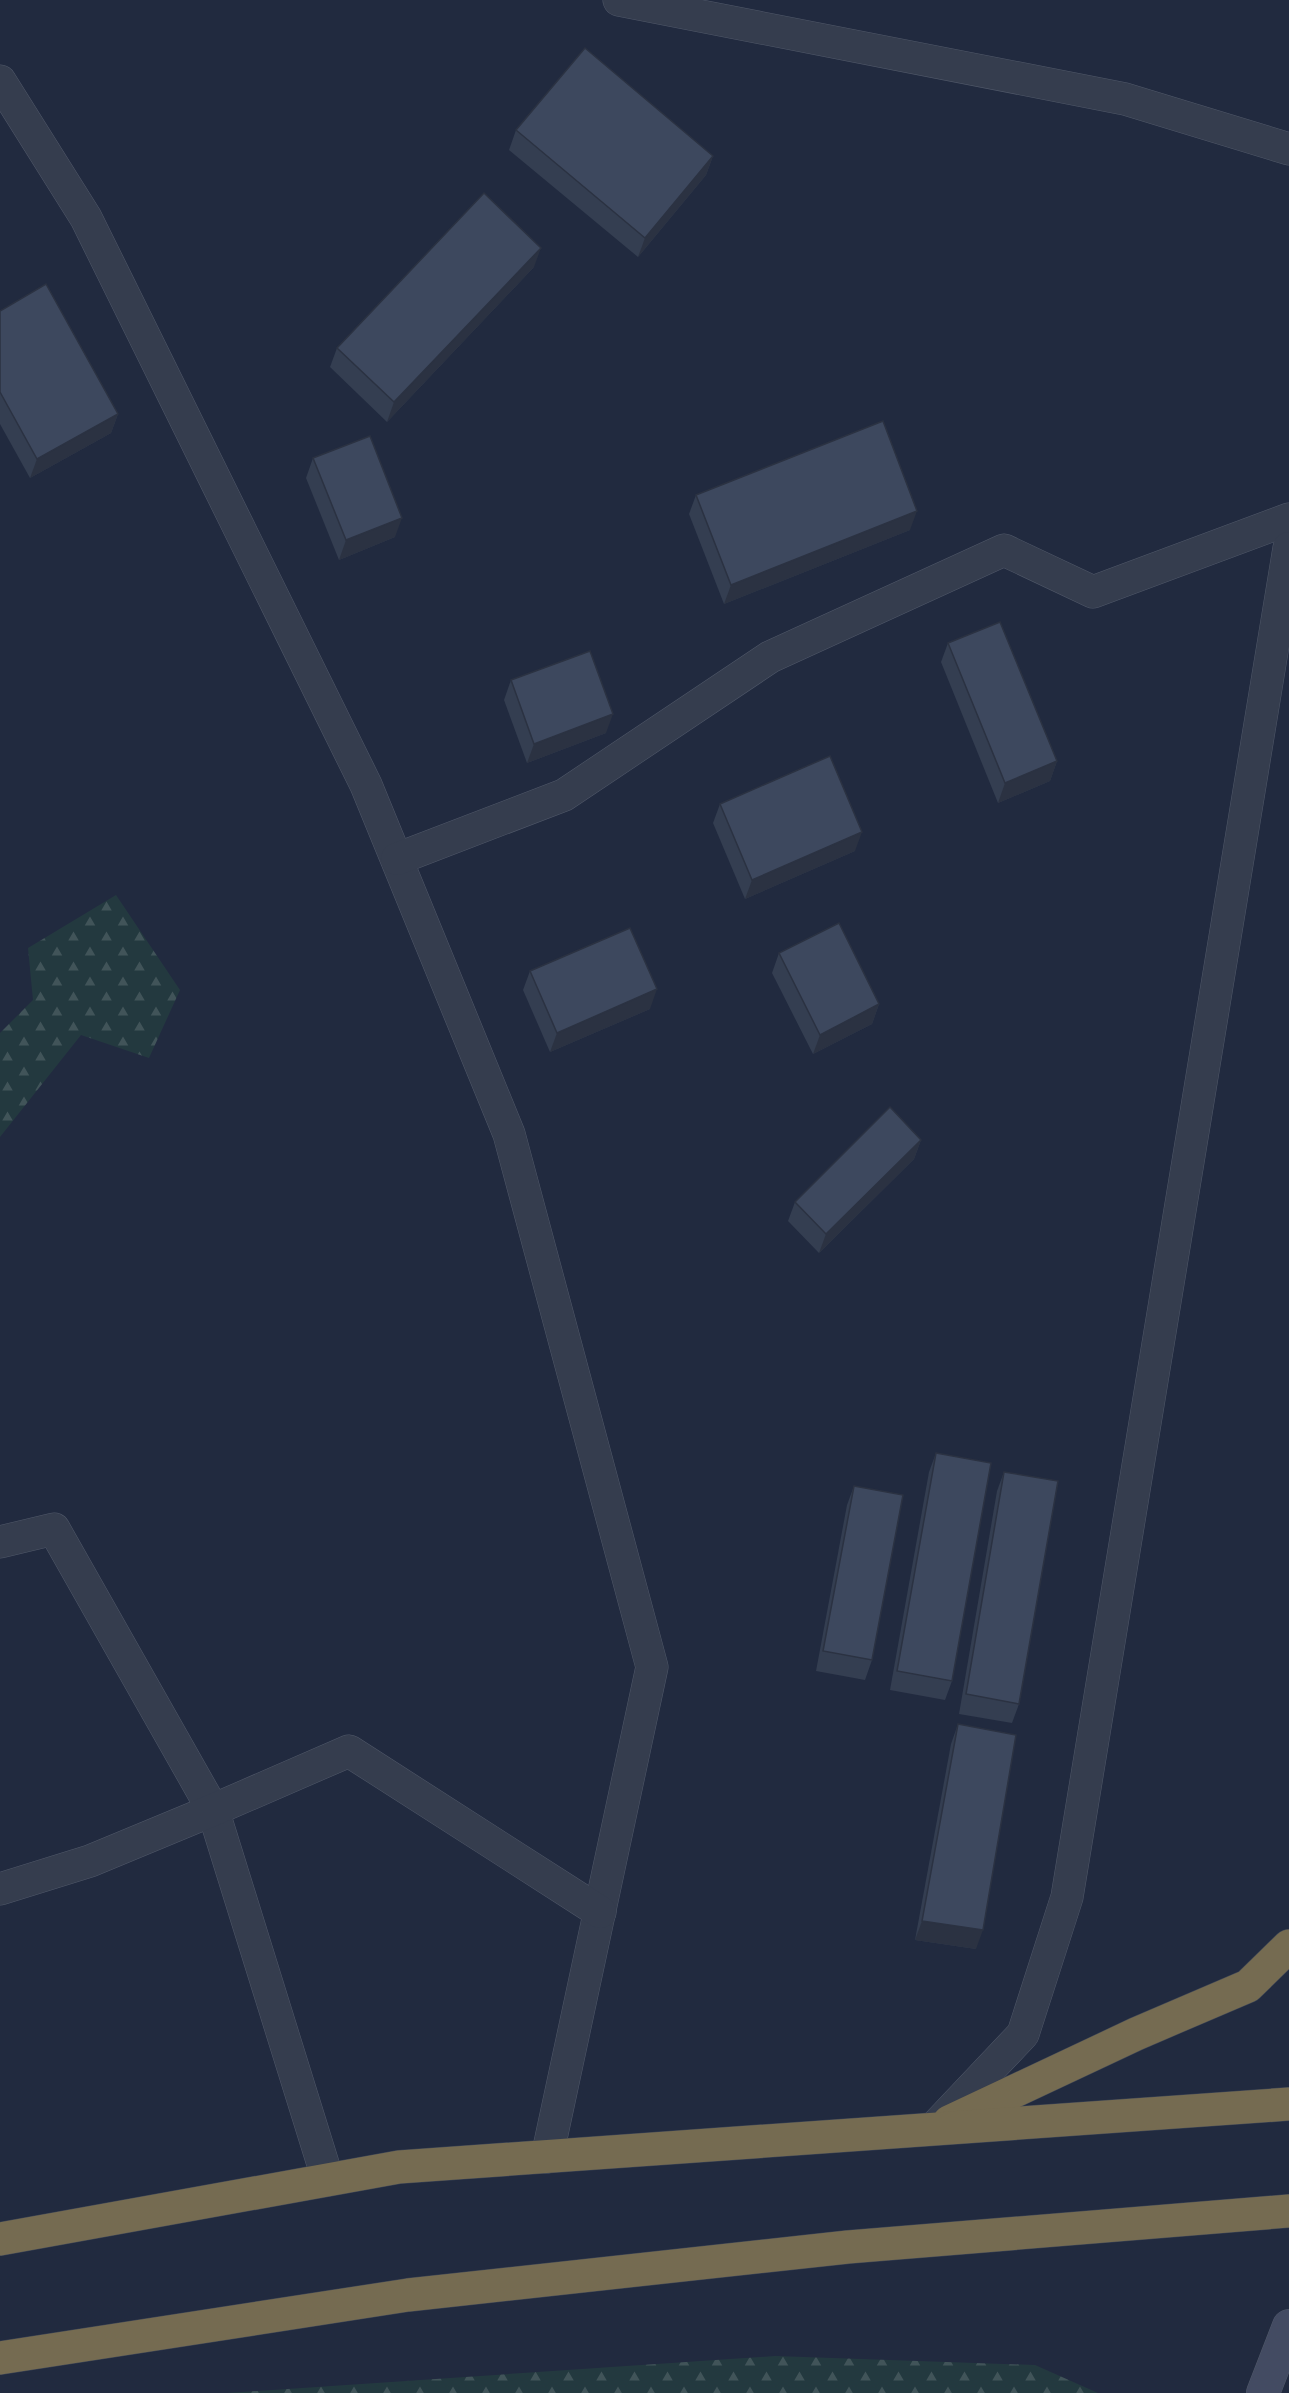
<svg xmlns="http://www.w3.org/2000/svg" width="1289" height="2393" viewBox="0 0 1289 2393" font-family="Commissioner,sans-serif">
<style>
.forest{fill:url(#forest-firs)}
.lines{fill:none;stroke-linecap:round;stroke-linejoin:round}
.street-casing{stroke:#505869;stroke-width:33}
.secondary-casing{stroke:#505869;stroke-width:34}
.highway-casing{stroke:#3d4556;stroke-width:34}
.street{stroke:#353d4e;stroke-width:32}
.secondary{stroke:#434b62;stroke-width:33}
.highway{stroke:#756b51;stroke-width:33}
.wall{fill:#343e51}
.shaded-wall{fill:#2b3242}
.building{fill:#3d485e;stroke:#2b3242;stroke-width:1.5}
</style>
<defs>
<pattern id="forest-firs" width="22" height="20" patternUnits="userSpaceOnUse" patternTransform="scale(1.5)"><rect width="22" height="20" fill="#23393f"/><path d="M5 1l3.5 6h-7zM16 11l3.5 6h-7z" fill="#415459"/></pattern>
</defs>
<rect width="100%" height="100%" fill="#212a3f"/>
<g class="forest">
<polygon points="116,895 180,990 149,1058 81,1035 0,1137 0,1033 33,1000 28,948"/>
<polygon points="775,2356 1035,2365 1098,2393 227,2393"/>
</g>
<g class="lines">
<g class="street-casing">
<g id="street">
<polyline points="619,0 1125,99 1289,149"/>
<polyline points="0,81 86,218 366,785 509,1134 652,1667 547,2157"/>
<polyline points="397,859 564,795 770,657 1004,550 1093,592 1289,519"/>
<polyline points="0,1542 54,1529 213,1810 328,2180"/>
<polyline points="0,1889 90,1861 213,1810 349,1751 600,1912"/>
<polyline points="934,2128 1023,2034 1067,1897 1289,548"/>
</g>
</g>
<g class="secondary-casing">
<polyline id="secondary" points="1263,2393 1289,2326"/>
</g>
<g class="highway-casing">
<g id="highway">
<polyline points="949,2122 1136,2034 1248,1986 1289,1946"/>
<polyline points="0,2239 399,2167 1289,2104"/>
<polyline points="0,2358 408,2295 848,2247 1289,2211"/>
</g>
</g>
<use href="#street" class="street"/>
<use href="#secondary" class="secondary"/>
<use href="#highway" class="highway"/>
</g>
<g class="wall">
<polygon points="516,130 713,156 706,175 638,257 509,150"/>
<polygon points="534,267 387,422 330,367 337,348"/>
<polygon points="0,311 118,414 111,433 30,478 0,424"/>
<polygon points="313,458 395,537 339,560 306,478"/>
<polygon points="696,495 910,530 724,604 689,514"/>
<polygon points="948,643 1057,761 1050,781 998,803 941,662"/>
<polygon points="511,680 606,733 527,763 504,700"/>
<polygon points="720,804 855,851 745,899 713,823"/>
<polygon points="779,953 879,1004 872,1024 813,1054 772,973"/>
<polygon points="530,971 650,1009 550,1052 523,990"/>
<polygon points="921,1140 914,1159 819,1253 788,1221 795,1202"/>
<polygon points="936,1453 952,1681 945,1700 890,1690 929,1472"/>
<polygon points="1004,1472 1019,1704 1012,1723 959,1714 997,1491"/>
<polygon points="854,1486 872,1660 865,1680 816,1671 847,1505"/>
<polygon points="958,1724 976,1949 915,1940 951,1744"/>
</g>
<g class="shaded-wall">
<polygon points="713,156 706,175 638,257 645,238"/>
<polygon points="541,248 534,267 387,422 394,402"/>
<polygon points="118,414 111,433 30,478 37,459"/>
<polygon points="917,511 910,530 724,604 731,585"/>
<polygon points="402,518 395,537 339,560 346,540"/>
<polygon points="613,714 606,733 527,763 534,744"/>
<polygon points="1057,761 1050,781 998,803 1005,783"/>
<polygon points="862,832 855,851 745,899 752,880"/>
<polygon points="657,989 650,1009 550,1052 557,1033"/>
<polygon points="879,1004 872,1024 813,1054 820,1035"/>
<polygon points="921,1140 914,1159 819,1253 826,1234"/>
<polygon points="922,1921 983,1930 976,1949 915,1940"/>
</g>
<g class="building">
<polygon points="585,48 713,156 645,238 516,130"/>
<polygon points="484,193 541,248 394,402 337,348"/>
<polygon points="46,284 118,414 37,459 0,392 0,311"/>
<polygon points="883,421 917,511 731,585 696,495"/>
<polygon points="370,436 402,518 346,540 313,458"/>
<polygon points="1000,622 1057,761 1005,783 948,643"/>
<polygon points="590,651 613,714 534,744 511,680"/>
<polygon points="830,756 862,832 752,880 720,804"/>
<polygon points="839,923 879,1004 820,1035 779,953"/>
<polygon points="630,928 657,989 557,1033 530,971"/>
<polygon points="890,1107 921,1140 826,1234 795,1202"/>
<polygon points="936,1453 991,1463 952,1681 897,1671"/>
<polygon points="1004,1472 1058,1481 1019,1704 966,1694"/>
<polygon points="854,1486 903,1495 872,1660 823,1651"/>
<polygon points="958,1724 1016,1735 983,1930 922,1921"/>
</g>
</svg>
